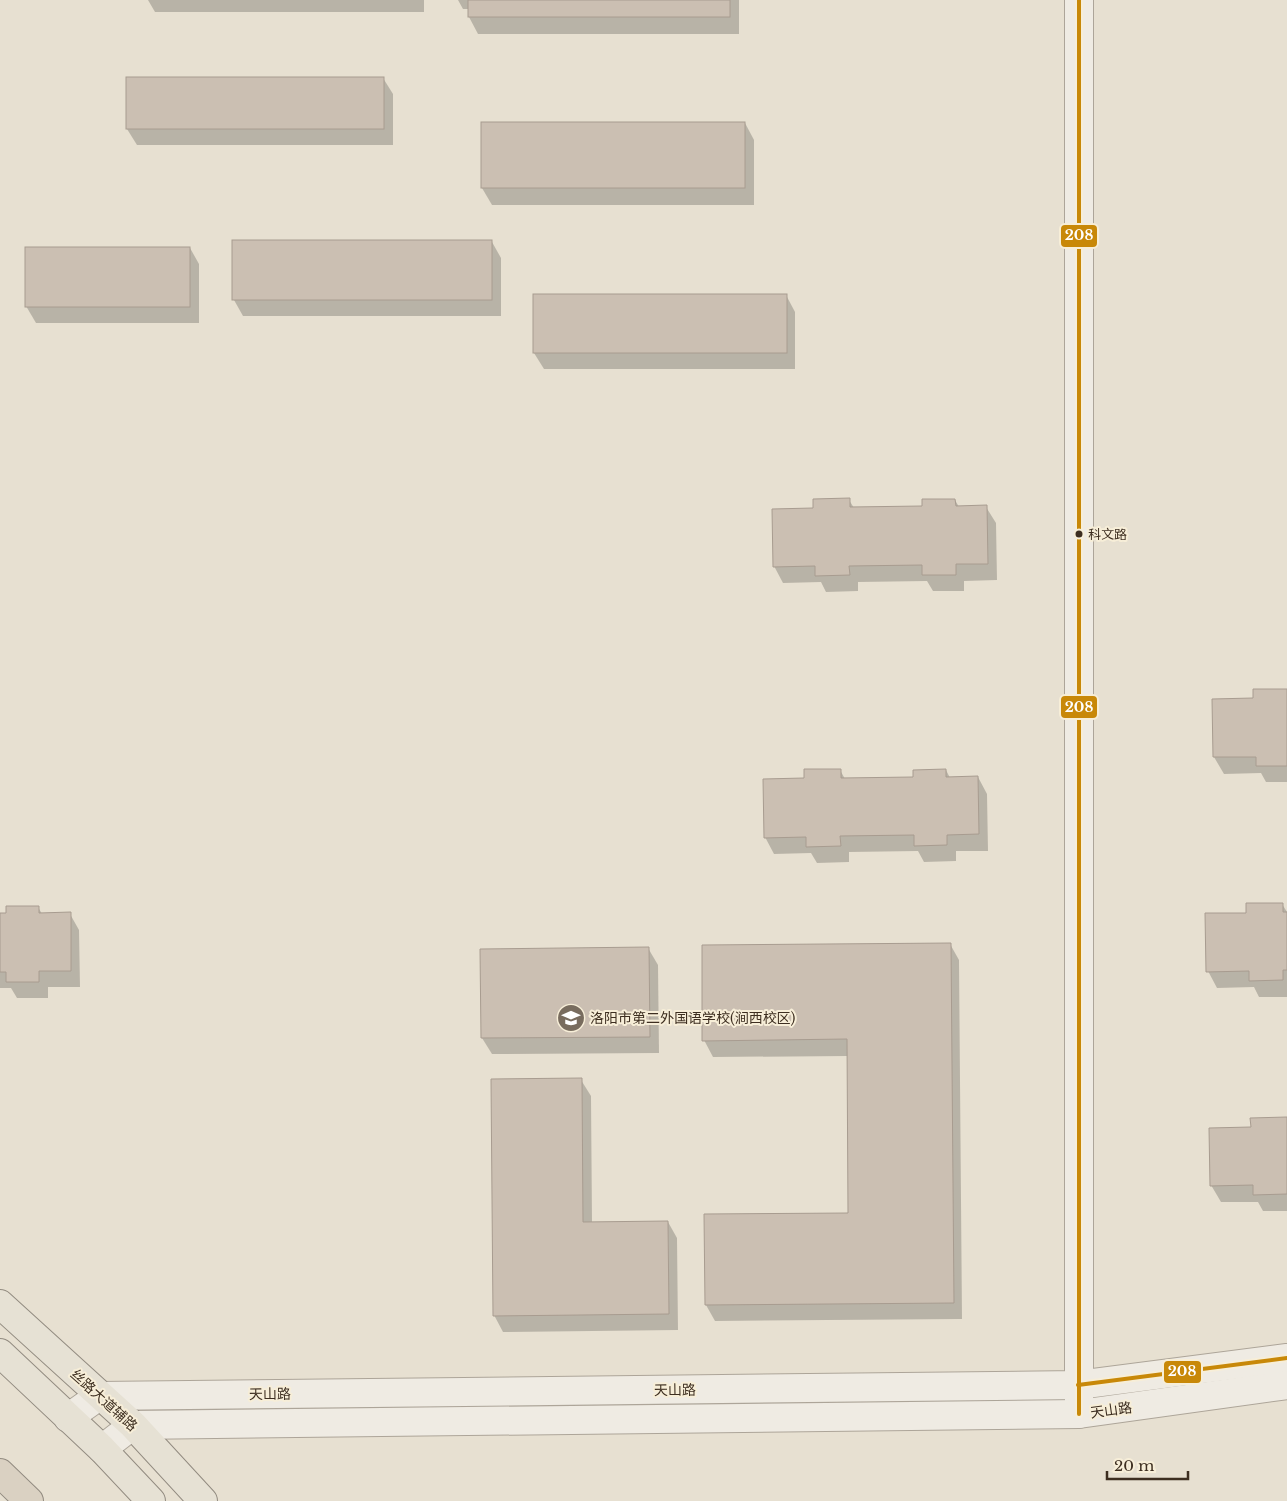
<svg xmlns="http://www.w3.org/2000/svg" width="1287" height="1501" viewBox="0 0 1287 1501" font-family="'Libre Baskerville','Noto Sans SC',serif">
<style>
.shadow{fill:#0003}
.building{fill:#cbbfb2;stroke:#a89c90}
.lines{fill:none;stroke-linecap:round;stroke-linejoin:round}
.minor-casing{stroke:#ada599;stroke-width:30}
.major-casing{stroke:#928b80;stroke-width:30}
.highway-casing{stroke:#928b80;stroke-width:30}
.minor{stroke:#efebe3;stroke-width:28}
.major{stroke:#e6e1d4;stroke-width:28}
.highway{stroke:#dad1c2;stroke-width:28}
.bus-1-casing{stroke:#f7eed8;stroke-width:8}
.bus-1{stroke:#c88808;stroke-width:4}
.bus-dot{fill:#3d2e20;stroke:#f7eed8;stroke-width:2}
.labels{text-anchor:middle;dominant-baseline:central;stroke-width:4;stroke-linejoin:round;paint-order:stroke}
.bus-label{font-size:13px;fill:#3d2e20;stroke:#f7eed8;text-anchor:start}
.poi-label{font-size:14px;fill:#3d2e20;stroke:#f7eed8;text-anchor:start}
.street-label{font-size:14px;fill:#3d2e20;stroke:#f7eed8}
.line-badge{stroke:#f7eed8;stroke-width:2}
.badge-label{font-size:14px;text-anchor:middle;font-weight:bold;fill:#fff}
</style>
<rect width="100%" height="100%" fill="#e7e0d1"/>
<g class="shadow">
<polygon points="148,0 424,0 424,12 155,12"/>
<polygon points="458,0 739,0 739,34 478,34 469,17 469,9 463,9"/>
<polygon points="383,78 393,94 393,145 137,145 127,129"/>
<polygon points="482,123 745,123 754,140 754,205 492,205 482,188"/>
<polygon points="492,242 501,258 501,316 243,316 234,300"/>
<polygon points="190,248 199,264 199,323 36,323 26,306"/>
<polygon points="786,295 795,312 795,369 544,369 534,353"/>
<polygon points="849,500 854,508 924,508 955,500 959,507 986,507 996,523 997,580 964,581 964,591 933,591 927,581 858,582 858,591 826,592 821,582 783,583 774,566 814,509"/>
<polygon points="1287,690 1287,782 1266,782 1261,773 1224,774 1214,757 1214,700 1255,700"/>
<polygon points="840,770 845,779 914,778 946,770 950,778 978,777 987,794 988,851 956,851 956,861 924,862 918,851 849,852 849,862 817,863 811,853 774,854 765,837 805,780"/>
<polygon points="1282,904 1287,912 1287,997 1259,997 1254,987 1217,988 1208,971 1248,914"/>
<polygon points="38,907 42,914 70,914 79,930 80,987 48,987 48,998 17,998 11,988 0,988 0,915"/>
<polygon points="950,944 959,960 962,1319 715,1321 706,1305 705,1216 850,1214 848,1056 713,1057 704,1040"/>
<polygon points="648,948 658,965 659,1053 492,1054 482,1038"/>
<polygon points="581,1080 591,1096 592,1223 668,1222 677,1238 678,1330 503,1332 494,1315"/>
<polygon points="1287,1120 1287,1211 1263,1211 1258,1202 1221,1202 1211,1185 1252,1128"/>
</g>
<g class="building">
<rect x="468" y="0" width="262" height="17"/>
<rect x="126" y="77" width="258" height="52"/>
<rect x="481" y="122" width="264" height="66"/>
<rect x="232" y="240" width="260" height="60"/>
<rect x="25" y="247" width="165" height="60"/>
<rect x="533" y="294" width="254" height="59"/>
<polygon points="850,498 850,507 922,506 922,499 955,499 956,506 987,505 988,564 956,564 956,575 922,575 922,565 849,566 850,575 815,576 815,566 773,567 772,509 813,508 813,499"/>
<polygon points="1253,689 1287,689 1287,766 1256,766 1256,757 1213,757 1212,699 1253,698"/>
<polygon points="804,769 841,769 841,778 913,777 913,770 946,769 946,777 978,776 979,834 947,835 947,845 914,846 914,835 840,836 841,846 806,847 806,837 764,838 763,779 804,778"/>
<polygon points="1246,903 1283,903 1283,912 1287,912 1287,970 1283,970 1283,980 1249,981 1249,971 1206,972 1205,913 1246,913"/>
<polygon points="6,906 39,906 39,913 71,912 71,971 39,971 39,982 6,982 6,972 0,972 0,913 6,913"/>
<polygon points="951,943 954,1303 705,1305 704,1214 848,1213 847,1039 702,1041 702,945"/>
<polygon points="649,947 650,1037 481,1038 480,949"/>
<polygon points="582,1078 583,1222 668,1221 669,1314 493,1316 491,1079"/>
<polygon points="1287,1117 1287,1194 1253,1195 1253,1185 1210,1186 1209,1128 1251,1127 1250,1118"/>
</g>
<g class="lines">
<g class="minor-casing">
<g id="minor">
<polyline points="1079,1414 1079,0"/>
<polyline points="68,1418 99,1396 1078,1385 1287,1358"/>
<polyline points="102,1449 133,1425 1079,1414 1287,1385"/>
</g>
</g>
<g class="major-casing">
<g id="major">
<polyline points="0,1304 133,1425 203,1501"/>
<polyline points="0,1353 102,1449 151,1501"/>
</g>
</g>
<g class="highway-casing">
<polyline id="highway" points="0,1473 29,1501"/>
</g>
<use href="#minor" class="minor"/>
<use href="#major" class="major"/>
<use href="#highway" class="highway"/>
<g class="bus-1-casing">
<g id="bus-1">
<polyline points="1079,0 1079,1414"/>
<polyline points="1078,1385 1287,1358"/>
</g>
</g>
<use href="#bus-1" class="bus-1"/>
</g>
<defs>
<g id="school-disc" transform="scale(1.4375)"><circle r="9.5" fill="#786c5e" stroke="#f7eed8"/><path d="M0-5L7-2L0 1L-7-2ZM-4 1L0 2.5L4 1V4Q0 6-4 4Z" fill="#fff"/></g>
</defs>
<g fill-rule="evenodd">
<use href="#school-disc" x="571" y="1018"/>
</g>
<circle class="bus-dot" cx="1079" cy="534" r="4.5"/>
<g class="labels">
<g class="bus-label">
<text x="1088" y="534">科文路</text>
</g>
<g class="poi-label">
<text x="590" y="1018">洛阳市第二外国语学校(涧西校区)</text>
</g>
<g class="street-label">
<text transform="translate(675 1390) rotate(-1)">天山路</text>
<text transform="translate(270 1394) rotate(-1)">天山路</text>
<text transform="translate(104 1400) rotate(42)">丝路大道辅路</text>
<text transform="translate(1111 1410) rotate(-8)">天山路</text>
</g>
</g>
<g class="line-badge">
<rect x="1060" y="224" width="38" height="24" rx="5" fill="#c88808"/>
<rect x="1060" y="695" width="38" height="24" rx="5" fill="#c88808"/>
<rect x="1163" y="1360" width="39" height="24" rx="5" fill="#c88808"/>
</g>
<g class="badge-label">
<text x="1079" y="240">208</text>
<text x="1079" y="712">208</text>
<text x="1182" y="1376">208</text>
</g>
<path d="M1107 1471v8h81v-8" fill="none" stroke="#3d2e20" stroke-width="2.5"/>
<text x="1114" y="1471" font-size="15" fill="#3d2e20" stroke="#f7eed8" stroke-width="4" paint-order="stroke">20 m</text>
</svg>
